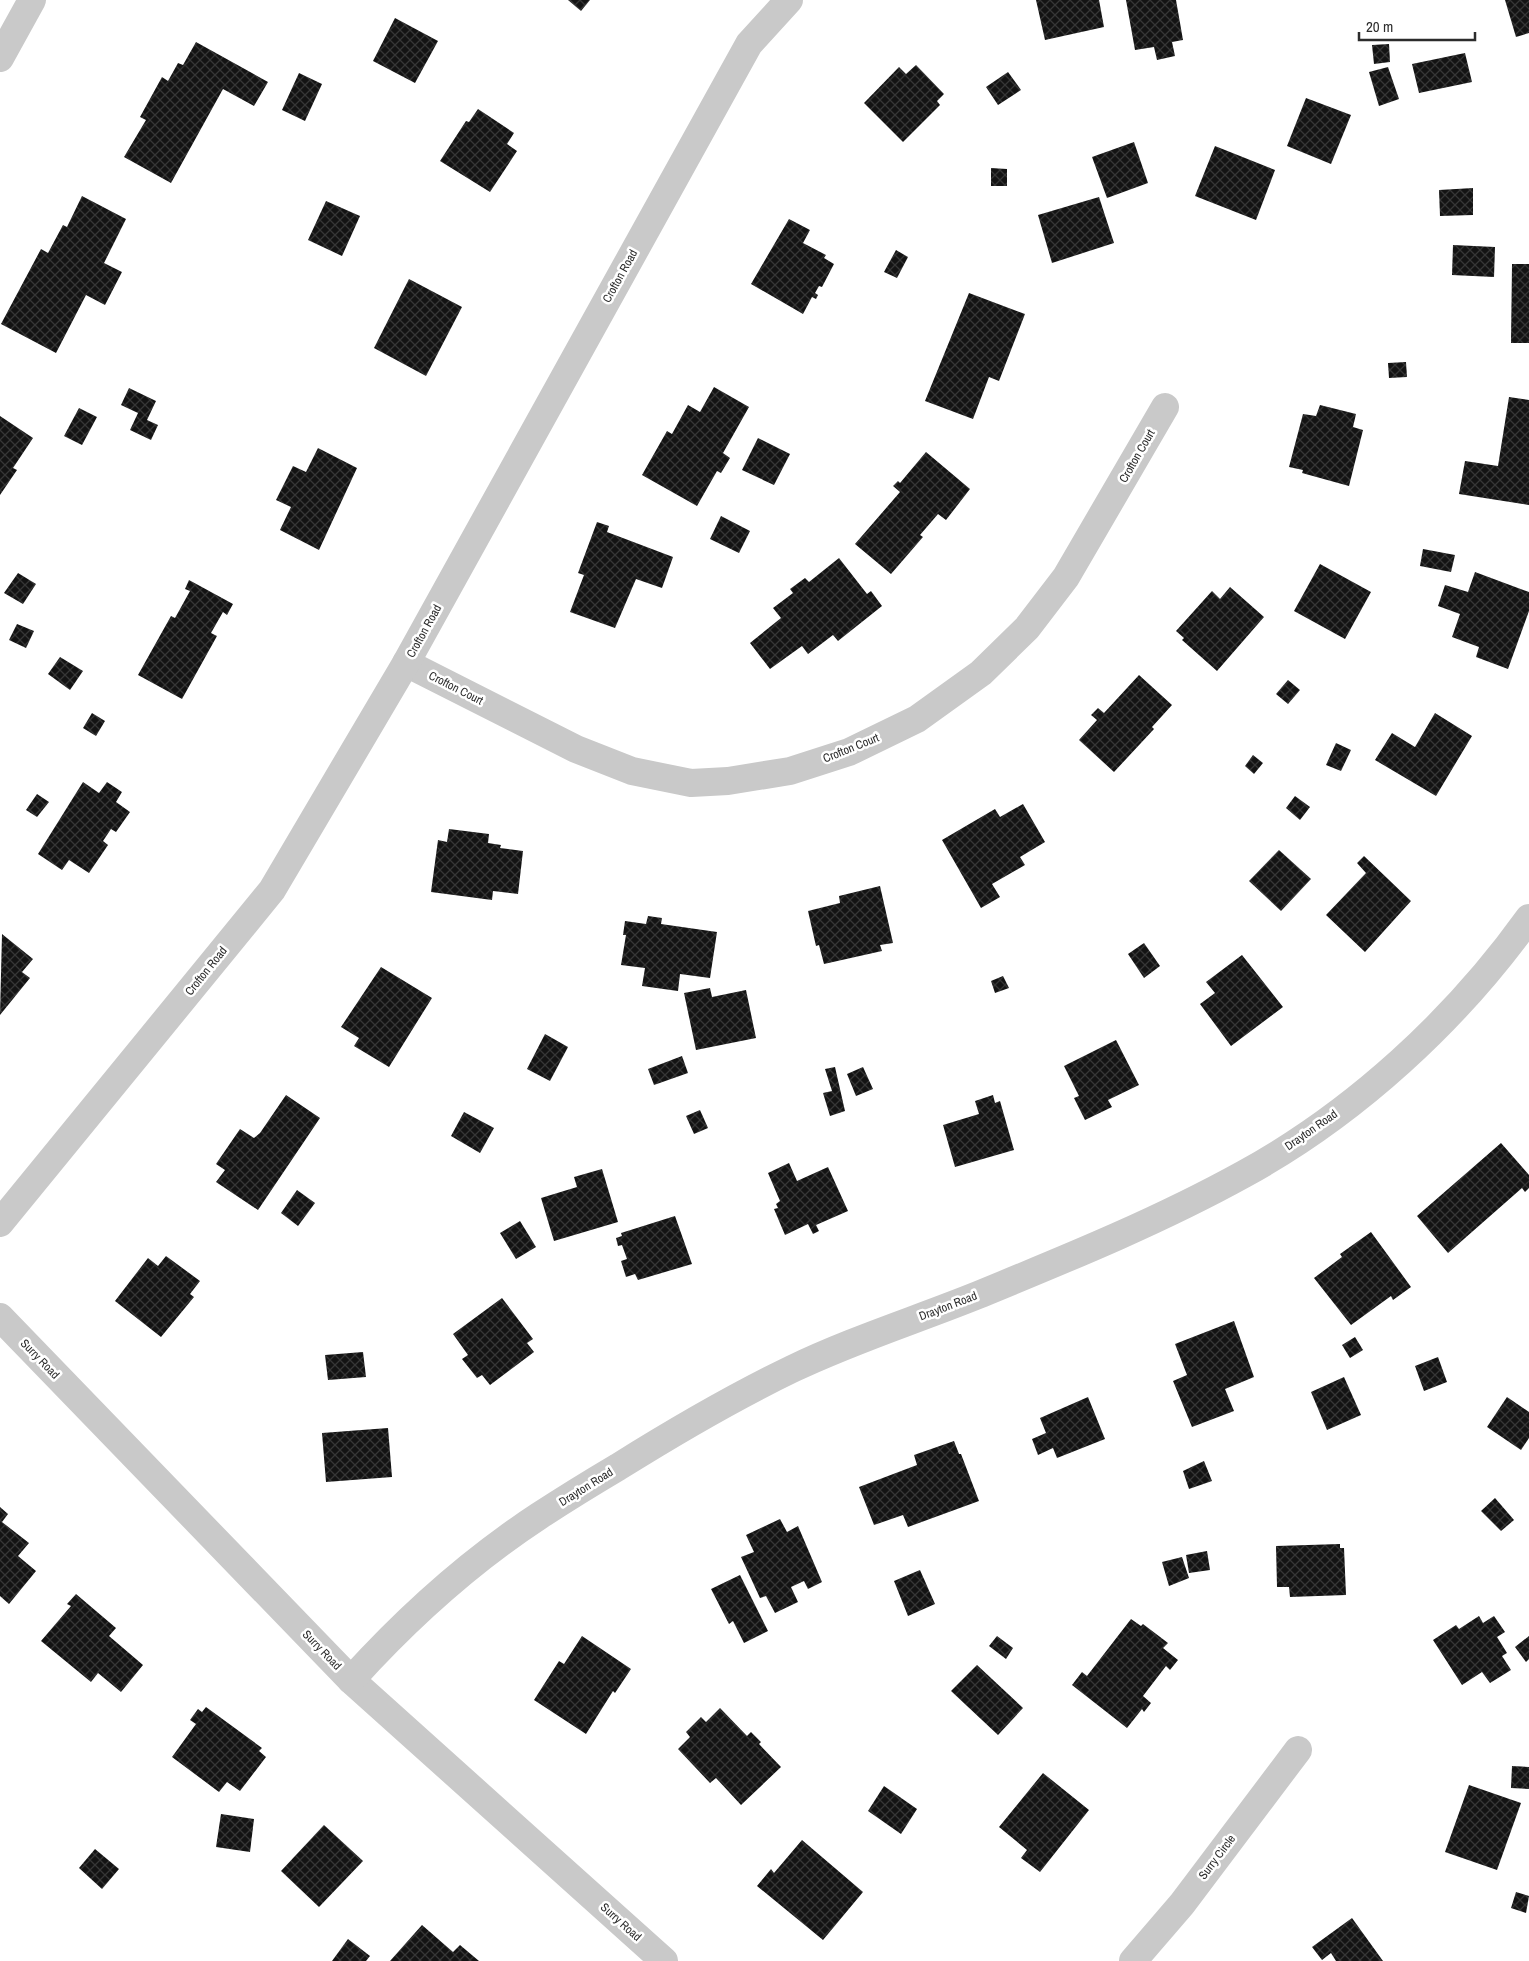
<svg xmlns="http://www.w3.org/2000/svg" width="1529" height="1961" viewBox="0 0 1529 1961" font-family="'Archivo Narrow',sans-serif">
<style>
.building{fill:url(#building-cross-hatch)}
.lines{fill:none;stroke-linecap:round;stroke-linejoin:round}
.minor{stroke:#c9c9c9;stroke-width:28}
.labels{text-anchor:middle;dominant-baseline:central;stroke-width:5;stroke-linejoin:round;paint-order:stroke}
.street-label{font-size:12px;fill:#2c2c2c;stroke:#fff}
</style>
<defs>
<pattern id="building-cross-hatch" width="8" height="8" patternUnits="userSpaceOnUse" patternTransform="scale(1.25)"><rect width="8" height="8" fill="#131313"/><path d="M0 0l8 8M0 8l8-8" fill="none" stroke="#363636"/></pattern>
</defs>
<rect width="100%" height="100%" fill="#fff"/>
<g class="building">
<polygon points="568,0 590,0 581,11"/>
<polygon points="1036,0 1099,0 1104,27 1045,40"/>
<polygon points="1126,0 1176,0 1183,40 1172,42 1175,56 1157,60 1154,47 1135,50"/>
<polygon points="1505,0 1529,0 1529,33 1516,37"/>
<polygon points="395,18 438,41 415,83 373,61"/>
<polygon points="196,42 268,82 254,106 223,89 171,183 124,157 146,120 140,117 162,77 168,81 178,63 183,65"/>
<polygon points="1389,44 1390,62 1374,64 1372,45"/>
<polygon points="1465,53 1472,82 1419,93 1412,64"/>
<polygon points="916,65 944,94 937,101 940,105 903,142 864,103 899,67 906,74"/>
<polygon points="1388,67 1399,99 1379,106 1369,72"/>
<polygon points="1008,72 1021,90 998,105 986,87"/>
<polygon points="299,73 322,84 305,121 282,110"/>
<polygon points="1306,98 1351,115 1331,164 1287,146"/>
<polygon points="478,109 514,133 507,144 517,151 490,192 440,161 466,121 469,122"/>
<polygon points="1134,142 1148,183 1107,198 1092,157"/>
<polygon points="1215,146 1275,170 1256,220 1195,196"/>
<polygon points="991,168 1007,169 1007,186 991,186"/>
<polygon points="1473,188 1473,215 1440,216 1439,190"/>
<polygon points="82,196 126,219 104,263 122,272 105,305 86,295 56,353 1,324 41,249 48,253 63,225 67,227"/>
<polygon points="1099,197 1114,243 1052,263 1038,215"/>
<polygon points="326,201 360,216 342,256 308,240"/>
<polygon points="789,219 810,230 803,243 826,255 824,258 834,264 822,287 819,286 815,293 818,295 816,299 812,297 803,314 751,284"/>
<polygon points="1453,245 1495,247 1494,277 1452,275"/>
<polygon points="896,250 908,257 897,278 884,272"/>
<polygon points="1512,264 1529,264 1529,343 1511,343"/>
<polygon points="409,279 462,307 426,376 374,348"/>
<polygon points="969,293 1025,314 999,381 989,377 973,419 925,401"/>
<polygon points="1406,362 1407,377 1389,378 1388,363"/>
<polygon points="714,387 749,407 723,453 730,458 721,473 717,471 697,506 642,475 667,431 672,434 688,405 700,412"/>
<polygon points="129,388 156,401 147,420 158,425 151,440 130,430 138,413 121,405"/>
<polygon points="1509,397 1529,400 1529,505 1459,494 1465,461 1498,466"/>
<polygon points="1320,405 1356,414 1353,427 1363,430 1349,486 1302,473 1303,470 1289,467 1303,414 1316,416"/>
<polygon points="79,408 97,417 82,445 64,436"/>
<polygon points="0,416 33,438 13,468 17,470 0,495"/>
<polygon points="758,438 790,454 774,485 742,470"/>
<polygon points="318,448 357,468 319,550 280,530 291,507 276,500 293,466 306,472"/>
<polygon points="926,452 970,489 946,520 938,514 920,535 923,537 891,574 855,544 900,492 893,486 898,481 900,483"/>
<polygon points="721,516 750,531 739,553 710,539"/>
<polygon points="597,522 609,526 607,532 673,557 662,588 636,579 615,628 570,612 584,575 578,573"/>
<polygon points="1423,549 1455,555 1451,572 1420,566"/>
<polygon points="839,558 867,594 871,591 882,606 838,641 833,635 808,654 802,646 770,669 750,643 781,618 773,608 793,593 790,589 805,578 809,582"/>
<polygon points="1320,564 1371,592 1345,639 1294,611"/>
<polygon points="1475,572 1529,592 1529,611 1508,669 1476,657 1479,647 1452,637 1460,614 1438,606 1445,585 1468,592"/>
<polygon points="18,573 36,584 23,604 4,593"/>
<polygon points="189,580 233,604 227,615 223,612 211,633 217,636 182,699 138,675 171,616 175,618 190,591 185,589"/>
<polygon points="1230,587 1264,617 1217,671 1182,640 1184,638 1176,631 1212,591 1220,599"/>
<polygon points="17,624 34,631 26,648 9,640"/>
<polygon points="60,657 83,671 70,690 48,674"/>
<polygon points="1139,675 1172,705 1152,727 1154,729 1114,772 1079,740 1097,720 1091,715 1098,708 1104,713"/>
<polygon points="1288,680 1300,690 1288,704 1276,694"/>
<polygon points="92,713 105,721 96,736 83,728"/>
<polygon points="1435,713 1472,736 1436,796 1375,760 1392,733 1415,747"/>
<polygon points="1336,743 1351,750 1341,771 1326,765"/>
<polygon points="1253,755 1263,763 1254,774 1245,766"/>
<polygon points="83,782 99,793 107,782 122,792 116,802 130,812 116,832 111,829 103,841 108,845 89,873 69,860 62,870 38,854"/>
<polygon points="37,794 49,802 37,817 26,810"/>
<polygon points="1295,796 1310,807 1300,820 1286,808"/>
<polygon points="1023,804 1045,842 1020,857 1025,865 992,884 1000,897 981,908 942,840 995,809 1000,817"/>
<polygon points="449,829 489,834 488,843 501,845 500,848 523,851 518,894 493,891 492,900 431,892 438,840 447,842"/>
<polygon points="1279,850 1311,879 1281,911 1249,881"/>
<polygon points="1364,856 1411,901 1365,952 1326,915 1366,873 1357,863"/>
<polygon points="880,886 893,943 880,945 882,951 824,964 819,945 816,946 808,911 840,903 839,896"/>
<polygon points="648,916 662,918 661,924 717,932 710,978 680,974 678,991 642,986 645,968 621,965 626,935 623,935 625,921 646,924"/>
<polygon points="2,934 33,959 22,972 30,978 0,1015"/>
<polygon points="1144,943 1160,966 1144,978 1128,954"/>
<polygon points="1242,955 1283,1007 1231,1046 1200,1004 1215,993 1206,982"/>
<polygon points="381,967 432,998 389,1067 354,1046 359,1038 341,1027"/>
<polygon points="1003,976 1009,988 995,993 991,981"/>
<polygon points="710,988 712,997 746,990 756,1038 696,1050 684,993"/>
<polygon points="545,1034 568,1047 550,1081 527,1069"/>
<polygon points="1116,1040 1139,1085 1108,1100 1112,1107 1085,1120 1074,1098 1079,1096 1064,1066"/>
<polygon points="682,1056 688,1073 654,1085 648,1069"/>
<polygon points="835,1067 845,1111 830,1116 823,1093 832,1091 825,1069"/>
<polygon points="863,1067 873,1089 856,1096 847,1074"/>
<polygon points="286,1095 320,1118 258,1210 216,1182 225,1170 216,1164 240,1129 254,1138 260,1133"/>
<polygon points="993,1095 995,1103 1000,1101 1014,1150 955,1167 943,1125 979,1114 975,1101"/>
<polygon points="700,1110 708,1128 694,1134 686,1116"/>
<polygon points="464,1112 494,1128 480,1153 451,1136"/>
<polygon points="1501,1143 1529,1175 1529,1188 1525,1192 1522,1188 1448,1253 1417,1216"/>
<polygon points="789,1163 797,1181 828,1167 848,1211 816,1225 819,1231 813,1234 808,1224 785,1235 774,1209 778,1208 776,1204 780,1201 768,1173"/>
<polygon points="602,1169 618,1222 554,1241 541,1198 577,1187 574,1177"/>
<polygon points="297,1190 315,1203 298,1226 281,1213"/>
<polygon points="675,1216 692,1264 638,1280 635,1274 626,1277 621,1261 627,1259 622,1245 618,1246 616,1238 622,1236 621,1233"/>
<polygon points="520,1221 536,1247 516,1259 500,1233"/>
<polygon points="1371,1232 1411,1287 1393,1300 1391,1296 1351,1325 1314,1278 1342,1257 1340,1254"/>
<polygon points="166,1256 200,1281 190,1294 194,1297 161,1337 115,1301 148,1258 158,1266"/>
<polygon points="502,1298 533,1339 527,1343 534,1352 490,1385 482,1375 477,1378 462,1359 468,1355 453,1334"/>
<polygon points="1234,1321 1254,1377 1225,1389 1234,1411 1192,1427 1173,1381 1187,1375 1175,1344"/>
<polygon points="1355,1337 1363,1350 1350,1358 1342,1345"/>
<polygon points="363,1352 366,1377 328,1380 325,1355"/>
<polygon points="1438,1357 1447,1382 1424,1391 1415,1366"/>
<polygon points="1344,1377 1361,1415 1327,1430 1311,1392"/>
<polygon points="1088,1397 1105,1439 1057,1458 1053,1448 1038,1455 1032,1439 1046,1433 1040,1418"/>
<polygon points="1507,1397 1529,1412 1529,1438 1521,1450 1487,1427"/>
<polygon points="388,1428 392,1477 326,1482 322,1433"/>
<polygon points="954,1441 959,1454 961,1454 979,1501 908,1527 903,1515 874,1525 859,1487 917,1465 914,1455"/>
<polygon points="1204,1461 1212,1481 1189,1489 1183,1471"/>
<polygon points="1495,1498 1514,1520 1501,1531 1481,1511"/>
<polygon points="0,1507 8,1514 2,1522 29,1543 18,1556 36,1571 9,1604 0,1596"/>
<polygon points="780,1519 787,1532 798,1526 822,1582 808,1589 804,1581 791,1587 798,1602 775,1613 766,1596 760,1598 741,1557 754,1552 746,1535"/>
<polygon points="1340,1544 1340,1548 1344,1548 1346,1595 1290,1597 1289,1587 1277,1587 1276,1546"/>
<polygon points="1207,1551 1210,1570 1189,1573 1186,1555"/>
<polygon points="1182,1557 1189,1578 1169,1586 1162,1562"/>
<polygon points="920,1570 935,1604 908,1616 894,1581"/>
<polygon points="740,1575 768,1631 744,1643 733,1621 729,1624 711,1589"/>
<polygon points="76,1594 116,1628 109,1636 143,1665 121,1692 98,1673 91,1682 41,1641 71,1606 67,1604"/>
<polygon points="1479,1616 1483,1623 1494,1616 1505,1632 1497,1637 1507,1653 1502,1656 1511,1670 1490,1683 1482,1672 1462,1685 1433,1640 1456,1625 1459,1629"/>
<polygon points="1131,1619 1141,1626 1143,1624 1168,1643 1163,1648 1178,1660 1170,1670 1166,1666 1143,1696 1151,1703 1144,1712 1142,1709 1127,1728 1072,1685 1082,1672 1087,1676"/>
<polygon points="582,1636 631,1669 615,1693 613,1691 586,1734 534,1700 559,1661 564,1664"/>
<polygon points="997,1636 1013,1648 1006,1659 989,1646"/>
<polygon points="1529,1636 1529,1659 1526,1662 1515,1647"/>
<polygon points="977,1665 1023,1708 998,1735 951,1691"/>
<polygon points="206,1707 262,1748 259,1751 266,1757 240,1791 227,1782 219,1792 172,1757 196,1724 190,1720 198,1709 202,1712"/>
<polygon points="720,1708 747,1736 751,1732 761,1742 759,1744 781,1767 741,1805 716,1778 710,1783 678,1749 690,1737 686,1732 701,1717 706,1722"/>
<polygon points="1512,1766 1529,1767 1529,1789 1511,1788"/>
<polygon points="1043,1773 1089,1810 1040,1872 1021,1858 1027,1850 999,1827"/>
<polygon points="1469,1785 1521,1803 1497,1870 1445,1852"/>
<polygon points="884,1786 917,1809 901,1834 868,1811"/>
<polygon points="221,1814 254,1819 250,1852 216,1847"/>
<polygon points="324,1825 363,1861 319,1907 281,1871"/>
<polygon points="802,1840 863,1892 823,1940 757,1886 771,1869 774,1873"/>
<polygon points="95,1849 119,1869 102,1889 79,1868"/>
<polygon points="1516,1892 1529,1896 1526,1913 1511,1908"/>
<polygon points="1352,1918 1383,1961 1336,1961 1331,1953 1322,1960 1312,1947"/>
<polygon points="422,1925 453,1952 460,1945 479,1961 390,1961"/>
<polygon points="348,1939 370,1956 366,1961 332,1961"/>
</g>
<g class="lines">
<g class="minor">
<polyline points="0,58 32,0"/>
<polyline points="406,663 576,749 632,771 691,783 728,781 790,771 849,752 917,719 981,673 1027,628 1066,577 1165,407"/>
<polyline points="0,1223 272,890 406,663 749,44 789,0"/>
<polyline points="0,1317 351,1680 664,1961"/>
<path d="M351,1680C407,1618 469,1562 539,1516C565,1499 591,1483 618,1467C674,1432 732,1398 792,1369C852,1340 916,1320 978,1295C1068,1258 1159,1221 1244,1174C1355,1113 1456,1020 1529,918"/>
<polyline points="1133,1961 1182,1904 1298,1750"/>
</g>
</g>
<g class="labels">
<g class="street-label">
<text transform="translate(620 276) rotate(-61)">Crofton Road</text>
<text transform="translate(1137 456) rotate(-60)">Crofton Court</text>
<text transform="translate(424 631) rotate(-61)">Crofton Road</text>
<text transform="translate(456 688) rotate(27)">Crofton Court</text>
<text transform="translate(851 748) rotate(-22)">Crofton Court</text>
<text transform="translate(206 971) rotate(-51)">Crofton Road</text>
<text transform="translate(1311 1130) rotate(-35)">Drayton Road</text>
<text transform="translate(948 1306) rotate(-21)">Drayton Road</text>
<text transform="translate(40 1359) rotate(46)">Surry Road</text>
<text transform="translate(586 1487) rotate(-32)">Drayton Road</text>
<text transform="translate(322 1650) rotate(46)">Surry Road</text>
<text transform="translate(1217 1857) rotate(-53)">Surry Circle</text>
<text transform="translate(621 1922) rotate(42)">Surry Road</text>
</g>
</g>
<path d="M1359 32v8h116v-8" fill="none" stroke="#2c2c2c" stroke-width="2.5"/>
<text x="1366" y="32" font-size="15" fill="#2c2c2c" stroke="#ffffff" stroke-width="4" paint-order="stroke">20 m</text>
</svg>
